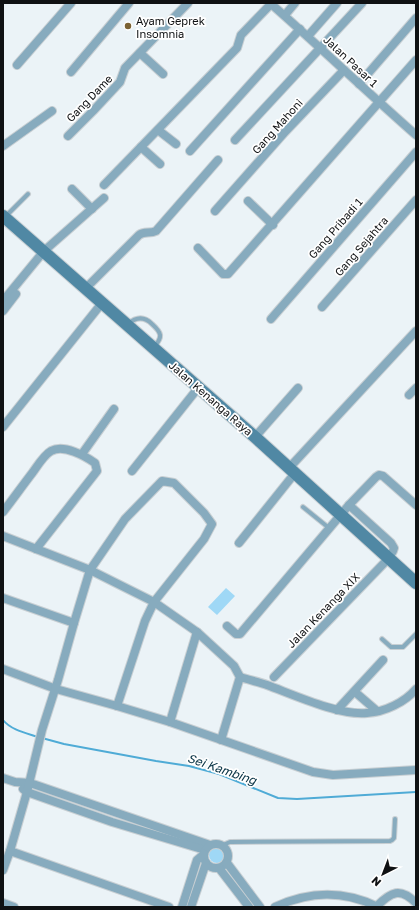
<svg xmlns="http://www.w3.org/2000/svg" width="419" height="910" viewBox="0 0 419 910" font-family="'Golos Text',sans-serif">
<style>
.green{fill:#9fd8f6}
.lines{fill:none;stroke-linecap:round;stroke-linejoin:round}
.stream{stroke:#4fabd6;stroke-width:2}
.lane-casing{stroke:#c8cfd3;stroke-width:6}
.street-casing{stroke:#c8cfd3;stroke-width:10}
.secondary-casing{stroke:#c8cfd3;stroke-width:14}
.lane{stroke:#87abbe;stroke-width:4}
.street{stroke:#87abbe;stroke-width:8}
.secondary{stroke:#5088a4;stroke-width:12}
.poi-dot{fill:#7b6233;stroke:#fff;stroke-width:1.5}
.labels{text-anchor:middle;dominant-baseline:central;stroke-width:3.5;stroke-linejoin:round;paint-order:stroke}
.poi-label{font-size:11px;fill:#0f1113;stroke:#fff;text-anchor:start}
.street-label{font-size:11px;fill:#0f1113;stroke:#fff}
.water-label{font-size:12px;font-style:italic;fill:#053042;stroke:#fff}
</style>
<rect width="100%" height="100%" fill="#ebf3f7"/>
<g class="green">
<polygon points="226,588 235,596 217,615 208,607"/>
<circle cx="217" cy="855" r="8"/>
</g>
<g class="lines">
<g class="stream">
<path d="M3,720C11,730 26,733 38,737"/>
<polyline points="42,738 64,744 156,761 189,766 219,774 278,798 297,799 416,792"/>
</g>
<g class="lane-casing">
<g id="lane">
<polyline points="5,217 28,194"/>
<path d="M128,324C136,317 144,316 152,324C162,333 163,337 154,347"/>
<polyline points="303,507 329,528"/>
<polyline points="382,639 391,647 403,647 416,634"/>
<polyline points="223,845 230,842 390,841 392,840 394,838 395,819"/>
</g>
</g>
<g class="street-casing">
<g id="street">
<path d="M270,3C319,46 367,92 416,135"/>
<polyline points="285,15 295,3"/>
<polyline points="308,36 337,3"/>
<polyline points="140,53 163,74"/>
<polyline points="17,65 71,3"/>
<polyline points="71,72 129,3"/>
<polyline points="359,84 416,18"/>
<polyline points="158,130 176,144"/>
<polyline points="68,136 93,111 120,82 125,68 188,3"/>
<polyline points="235,140 362,3"/>
<polyline points="3,146 52,111"/>
<polyline points="141,147 160,164"/>
<polyline points="190,151 300,29"/>
<polyline points="104,185 237,48 241,35 271,4"/>
<polyline points="72,189 92,209"/>
<polyline points="248,201 273,225"/>
<polyline points="215,211 284,133 344,70"/>
<polyline points="198,248 223,274 228,274 416,60"/>
<path d="M86,288L139,235C144,231 150,234 156,231L218,160"/>
<polyline points="3,301 44,251 104,198"/>
<polyline points="322,307 416,200"/>
<polyline points="3,311 16,294"/>
<polyline points="271,319 416,152"/>
<polyline points="409,395 416,388"/>
<polyline points="3,427 102,303"/>
<polyline points="255,437 298,388"/>
<polyline points="82,454 114,409"/>
<polyline points="289,468 416,331"/>
<polyline points="132,471 198,388"/>
<path d="M3,512C13,499 23,485 33,472C38,465 44,455 51,451C64,444 85,456 95,463L97,471L36,549"/>
<polyline points="3,536 90,570 154,602 197,632 234,666 240,677 221,740"/>
<polyline points="239,543 295,473"/>
<polyline points="3,598 74,623"/>
<polyline points="227,626 236,634 240,634 349,505 376,477 379,475 383,476 416,505"/>
<polyline points="3,669 56,689 117,706 170,722 313,772 333,775 416,770"/>
<path d="M240,677C249,680 259,682 267,685C294,695 340,716 367,713C385,712 405,702 416,689"/>
<polyline points="274,677 389,558 393,551 394,548 391,543 349,505"/>
<polyline points="355,692 377,711"/>
<polyline points="337,710 383,660"/>
<polyline points="170,722 197,632"/>
<polyline points="3,778 15,782 30,783 210,845"/>
<polyline points="23,789 27,792 112,822 205,850"/>
<circle cx="216" cy="856" r="12"/>
<polyline points="10,851 169,907"/>
<polyline points="227,863 260,907"/>
<polyline points="219,868 249,907"/>
<polyline points="3,870 10,851 27,792 42,730 58,680 74,623 90,570 125,519 162,481 174,483 204,513 212,524 204,539 154,602 145,621 117,706"/>
<polyline points="3,903 14,907"/>
<path d="M377,906C391,892 400,887 416,903"/>
<polyline points="182,907 197,860 204,854"/>
<polyline points="191,907 206,863"/>
<path d="M275,907C310,891 343,890 378,907"/>
</g>
</g>
<g class="secondary-casing">
<polyline id="secondary" points="3,216 255,437 416,583"/>
</g>
<use href="#lane" class="lane"/>
<use href="#street" class="street"/>
<use href="#secondary" class="secondary"/>
</g>
<circle class="poi-dot" cx="128" cy="26" r="4"/>
<g class="labels">
<g class="poi-label">
<text x="136" y="20">Ayam Geprek<tspan x="136" dy="13">Insomnia</tspan></text>
</g>
<g class="street-label">
<text transform="translate(351 61) rotate(43)">Jalan Pasar 1</text>
<text transform="translate(89 98) rotate(-46)">Gang Dame</text>
<text transform="translate(277 126) rotate(-48)">Gang Mahoni</text>
<text transform="translate(335 228) rotate(-49)">Gang Pribadi 1</text>
<text transform="translate(361 246) rotate(-49)">Gang Sejahtra</text>
<text transform="translate(211 398) rotate(41)">Jalan Kenanga Raya</text>
<text transform="translate(323 610) rotate(-46)">Jalan Kenanga XIX</text>
</g>
<g class="water-label">
<text transform="translate(222 769) rotate(19)">Sei Kambing</text>
</g>
</g>
<rect width="419" height="910" fill="none" stroke="#0f1113" stroke-width="8"/>
<g transform="translate(383 874) rotate(222)" stroke="#ffffff" stroke-width="3" paint-order="stroke">
<path d="M0-3L7 15L0 10L-7 15Z" fill="#0f1113"/>
<text y="-6" font-size="11" font-weight="bold" text-anchor="middle" fill="#0f1113">N</text>
</g>
</svg>
